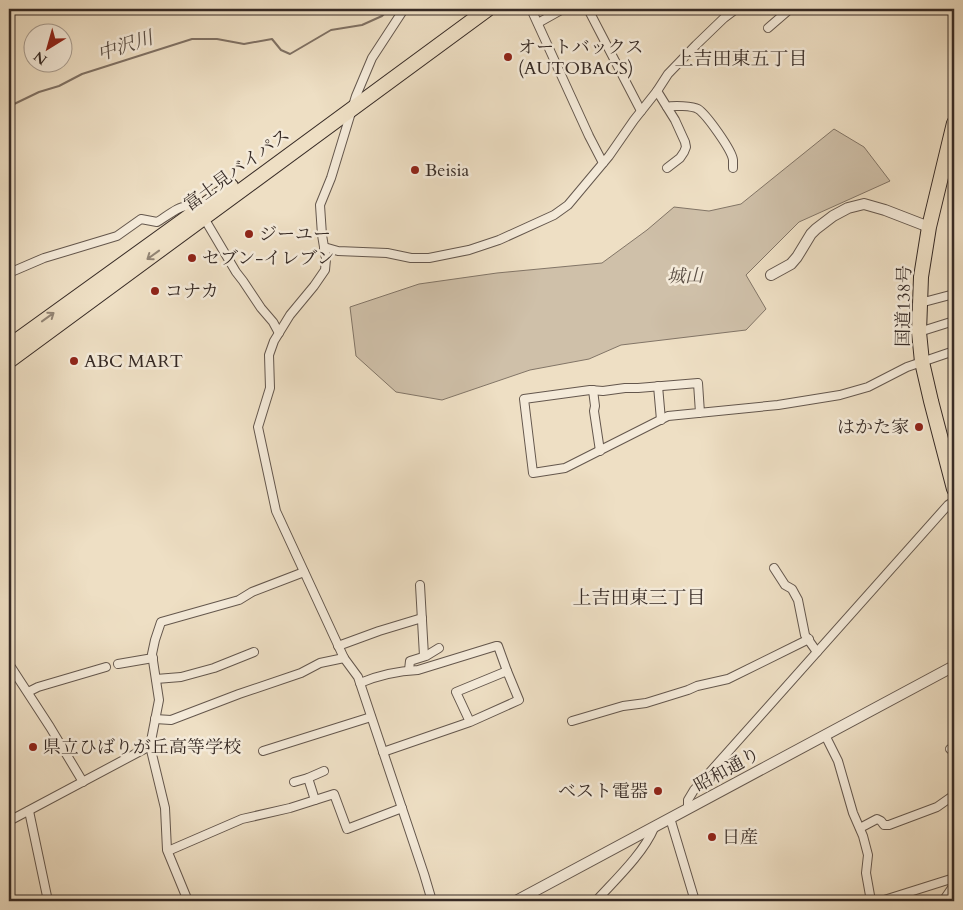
<svg xmlns="http://www.w3.org/2000/svg" width="963" height="910" viewBox="0 0 963 910" font-family="Cardo,'Noto Serif JP',serif">
<style>
.green{fill:#cfc0a9;stroke:#827567}
.lines{fill:none;stroke-linecap:round;stroke-linejoin:round}
.stream{stroke:#7f7164;stroke-width:2}
.minor-casing{stroke:#64574d;stroke-width:10}
.tertiary-casing{stroke:#64574d;stroke-width:12}
.trunk-casing{stroke:#362a25;stroke-width:16}
.minor{stroke:#f4ead9;stroke-width:8}
.tertiary{stroke:#f4ead9;stroke-width:10}
.trunk{stroke:#eedfc4;stroke-width:14}
.oneway{stroke:#928474}
.poi-dot{fill:#8f2418;stroke:#f4ead9;stroke-width:2}
.labels{text-anchor:middle;dominant-baseline:central;stroke-width:5;stroke-linejoin:round;paint-order:stroke}
.poi-label{font-size:18px;fill:#362a25;stroke:#f4ead9;text-anchor:start}
.street-label{font-size:18px;fill:#362a25;stroke:#f4ead9}
.park-label{font-size:18px;font-style:italic;fill:#5c5046;stroke:#f4ead9}
.water-label{font-size:19px;font-style:italic;fill:#5a4e44;stroke:#f4ead9}
.neighbourhood-label{font-size:19px;fill:#362a25;stroke:#f4ead9}
</style>
<rect width="100%" height="100%" fill="#eedfc4"/>
<filter id="stains"><feTurbulence type="fractalNoise" baseFrequency=".004" numOctaves="4"/><feColorMatrix values="0 0 0 0 .2 0 0 0 0 .09 0 0 0 0 .02 0 0 0 .5 -.17"/></filter>
<radialGradient id="worn" r=".72"><stop offset=".6" stop-color="#630" stop-opacity="0"/><stop offset="1" stop-color="#630" stop-opacity=".3"/></radialGradient>
<polygon class="green" points="834,129 864,147 890,181 799,222 746,275 766,309 746,330 621,345 589,359 530,370 442,400 396,392 356,356 350,307 419,284 497,273 602,263 647,230 674,207 709,211 741,204"/>
<g class="lines">
<polyline class="stream" points="9,108 10,106 39,92 59,86 82,74 192,39 217,39 244,44 272,39 281,50 290,54 331,30 362,25 382,16 389,9"/>
<g class="minor-casing">
<g id="minor">
<polyline points="404,9 372,58 356,96 331,178 320,205 322,235 326,259 325,270 314,286 290,315 274,341 269,355 270,388 258,427 276,511 344,658 358,677 424,874 432,901"/>
<polyline points="531,9 589,136 603,163"/>
<polyline points="588,9 641,111"/>
<polyline points="538,23 563,9"/>
<polyline points="768,28 790,9"/>
<polyline points="657,91 675,120 685,142 686,147 684,152 680,158 667,168"/>
<path d="M667,107C673,105 693,106 698,109C706,114 732,150 733,160C733,163 733,166 733,168"/>
<polyline points="204,218 236,272 243,281 261,308 273,322 279,333"/>
<polyline points="324,247 338,251 387,253 411,258 429,258 469,250 499,240 554,215 568,205 609,156 634,120 657,91 668,74 696,45 724,18 736,9"/>
<path d="M9,273L44,258L117,236L141,219L157,222C163,219 181,204 187,207C190,207 192,211 193,213"/>
<polyline points="920,303 954,294"/>
<polyline points="919,332 954,321"/>
<polyline points="658,386 661,420"/>
<polyline points="593,390 595,406 594,411 600,451"/>
<polyline points="700,413 698,383 638,388 625,388 603,391 590,390 524,399 533,473 565,468 668,416 778,405 840,395 868,387 907,367 954,351"/>
<polyline points="774,568 785,585 792,589 798,600 805,635 817,652"/>
<polyline points="420,585 424,656"/>
<polyline points="338,646 379,631 422,618"/>
<polyline points="9,664 50,727 83,782"/>
<polyline points="118,664 153,658"/>
<polyline points="409,670 410,661 426,656 439,648"/>
<polyline points="156,679 181,677 214,668 254,652"/>
<path d="M360,683C379,675 398,671 418,670L496,646H498L507,671"/>
<polyline points="28,692 38,687 106,667"/>
<polyline points="155,719 171,720 239,694 301,673 320,663 344,658"/>
<polyline points="572,721 623,706 646,703 688,690 697,686 728,679 809,639"/>
<polyline points="825,735 838,761 853,813 863,836 868,855 866,873 871,901"/>
<polyline points="950,749 954,752"/>
<polyline points="263,751 371,717"/>
<polyline points="383,752 470,722 519,700 507,671 456,692 470,722"/>
<polyline points="308,778 315,800"/>
<polyline points="294,782 308,778 324,771"/>
<polyline points="688,809 688,800 694,790 948,505 954,501"/>
<polyline points="29,811 48,901"/>
<polyline points="670,818 695,901"/>
<polyline points="9,821 150,746"/>
<polyline points="860,828 877,819 881,821 884,825 889,825 937,807 954,795"/>
<polyline points="168,851 242,819 290,808 334,794 347,829 402,808"/>
<polyline points="188,901 167,850 165,808 150,746 159,700 152,654 155,640 161,622 239,600 252,592 304,572"/>
<path d="M596,901C615,880 643,854 654,828"/>
<polyline points="881,901 954,878"/>
<polyline points="943,901 954,885"/>
</g>
</g>
<g class="tertiary-casing">
<g id="tertiary">
<polyline points="771,275 791,264 797,257 811,234 816,229 833,216 848,208 864,204 885,210 929,227"/>
<polyline points="516,901 954,666"/>
</g>
</g>
<g class="trunk-casing">
<g id="trunk">
<polyline points="954,123 929,227 921,277 919,332 922,362 931,401 954,489"/>
<polyline points="9,346 231,186"/>
<polyline points="9,361 488,9"/>
</g>
</g>
<use href="#minor" class="minor"/>
<use href="#tertiary" class="tertiary"/>
<use href="#trunk" class="trunk"/>
</g>
<defs><path id="oneway-shaft" d="M-6 0H5M1.5-3L5.5 0L1.5 3" fill="none" stroke-width="1.6" stroke-linecap="round" stroke-linejoin="round" transform="scale(1.25)"/></defs>
<g class="oneway">
<use href="#oneway-shaft" transform="translate(153 255) rotate(144)"/>
<use href="#oneway-shaft" transform="translate(48 317) rotate(-36)"/>
</g>
<g class="poi-dot">
<circle cx="508" cy="57" r="5"/>
<circle cx="415" cy="170" r="5"/>
<circle cx="249" cy="234" r="5"/>
<circle cx="192" cy="258" r="5"/>
<circle cx="155" cy="291" r="5"/>
<circle cx="74" cy="361" r="5"/>
<circle cx="919" cy="427" r="5"/>
<circle cx="33" cy="747" r="5"/>
<circle cx="658" cy="791" r="5"/>
<circle cx="712" cy="837" r="5"/>
</g>
<g class="labels">
<g class="poi-label">
<text x="518" y="47">オートバックス<tspan x="518" dy="21">(AUTOBACS)</tspan></text>
<text x="425" y="170">Beisia</text>
<text x="259" y="234">ジーユー</text>
<text x="202" y="258">セブン-イレブン</text>
<text x="165" y="291">コナカ</text>
<text x="84" y="361">ABC MART</text>
<text x="909" y="427" text-anchor="end">はかた家</text>
<text x="43" y="747">県立ひばりが丘高等学校</text>
<text x="648" y="791" text-anchor="end">ベスト電器</text>
<text x="722" y="837">日産</text>
</g>
<g class="street-label">
<text transform="translate(237 170) rotate(-36)">富士見バイパス</text>
<text transform="translate(904 306) rotate(-89)">国道138号</text>
<text transform="translate(727 770) rotate(-29)">昭和通り</text>
</g>
<g class="park-label">
<text x="685" y="276">城山</text>
</g>
<g class="water-label">
<text transform="translate(125 46) rotate(-18)">中沢川</text>
</g>
<g class="neighbourhood-label">
<text x="741" y="59">上吉田東五丁目</text>
<text x="639" y="598">上吉田東三丁目</text>
</g>
</g>
<rect width="963" height="910" fill="none" stroke="#eedfc4" stroke-width="30"/>
<rect x="10" y="10" width="943" height="890" fill="none" stroke="#362a25" stroke-width="2.5"/>
<rect x="15" y="15" width="933" height="880" fill="none" stroke="#362a25"/>
<g transform="translate(48 48) rotate(217)"><circle r="24" fill="#f4ead9" stroke="#a89d91"/>
<path d="M0-4L9 19L0 12L-9 19Z" fill="#8f2418"/>
<text y="-8" font-size="14" font-weight="bold" text-anchor="middle" fill="#362a25">N</text>
</g>
<rect width="100%" height="100%" filter="url(#stains)"/>
<rect width="100%" height="100%" fill="url(#worn)"/>
</svg>
